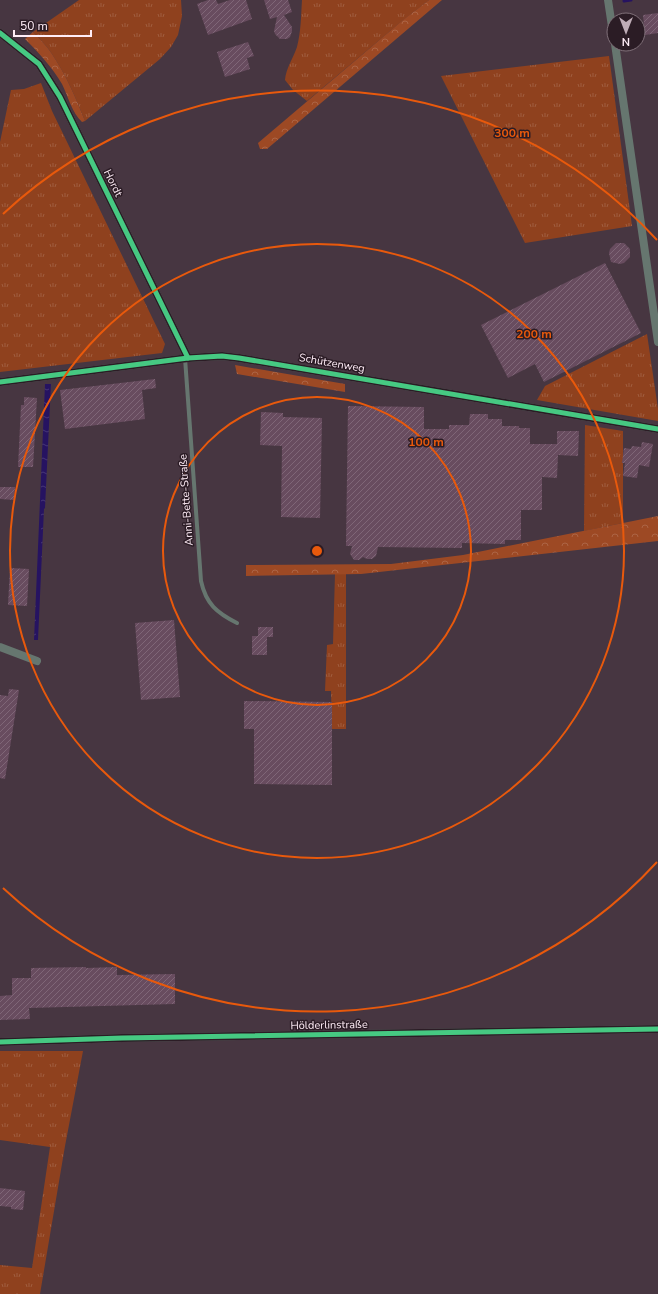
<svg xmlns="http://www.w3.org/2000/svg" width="658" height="1294" viewBox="0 0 658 1294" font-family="'Nunito Sans',sans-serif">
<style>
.grass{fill:url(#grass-tufts)}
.forest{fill:url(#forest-crowns)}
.water{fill:url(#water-ripples)}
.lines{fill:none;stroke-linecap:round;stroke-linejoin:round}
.stream{stroke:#261361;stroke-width:3}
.building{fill:url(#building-hatch)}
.lane{stroke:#66766f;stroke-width:4}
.street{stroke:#66766f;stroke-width:8}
.cycleway-casing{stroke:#2b1c25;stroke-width:8}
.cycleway{stroke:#46c982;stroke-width:5}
.ring{fill:none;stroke:#e8590c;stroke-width:2}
.labels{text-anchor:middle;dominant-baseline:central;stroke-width:3;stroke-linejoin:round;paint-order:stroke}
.street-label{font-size:11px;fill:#ffedf7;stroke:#2b1c25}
.centre{fill:#e8590c;stroke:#2b1c25;stroke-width:2}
.ring-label{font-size:12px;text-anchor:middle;font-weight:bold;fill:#e8590c;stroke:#2b1c25;stroke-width:3;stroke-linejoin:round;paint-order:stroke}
</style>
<defs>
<pattern id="grass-tufts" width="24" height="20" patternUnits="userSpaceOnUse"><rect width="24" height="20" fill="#8f411e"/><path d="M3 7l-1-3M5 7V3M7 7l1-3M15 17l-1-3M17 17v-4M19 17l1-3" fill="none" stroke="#a05d3f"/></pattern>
<pattern id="forest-crowns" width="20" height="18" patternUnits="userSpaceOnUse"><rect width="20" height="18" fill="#9d4924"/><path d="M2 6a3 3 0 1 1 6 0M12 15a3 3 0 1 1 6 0" fill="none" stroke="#ac6445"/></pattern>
<pattern id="water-ripples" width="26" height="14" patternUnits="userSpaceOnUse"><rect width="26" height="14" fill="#261361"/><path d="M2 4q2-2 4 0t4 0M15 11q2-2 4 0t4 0" fill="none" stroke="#473678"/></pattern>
<pattern id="building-hatch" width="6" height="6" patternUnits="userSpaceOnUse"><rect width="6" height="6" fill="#684c5f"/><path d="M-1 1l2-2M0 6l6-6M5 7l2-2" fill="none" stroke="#7f6677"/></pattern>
</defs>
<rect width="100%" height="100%" fill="#473641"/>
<g class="grass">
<path d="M79,0H181L182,16L178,35L171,47L160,59L85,121C76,98 66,75 52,54C47,46 40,39 33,32Z"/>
<path d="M302,0H429L402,21L307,101L293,90L285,80C286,68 293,59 297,47C301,32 301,16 302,0Z"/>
<polygon points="609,56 632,226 525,243 441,76"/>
<polygon points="41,83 52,111 165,344 162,353 0,372 0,142 11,90 24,89"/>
<polygon points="647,334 658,409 658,421 537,400 545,386"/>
<polygon points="585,425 623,431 623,523 584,531"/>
<polygon points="335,574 346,574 346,729 332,729 331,691 325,691 327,645 333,644"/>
<polygon points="0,1051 83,1051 65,1146 40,1294 0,1294 0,1265 32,1268 50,1147 0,1140"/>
</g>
<g class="forest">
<polygon points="429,0 442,0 267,149 260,149 258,143 403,20"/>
<path d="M33,32C40,39 47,46 52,54C66,75 76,98 85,121L82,122C72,113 68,96 62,84C52,67 39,53 25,39Z"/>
<polygon points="235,365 345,384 345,392 237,374"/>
<polygon points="658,516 658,541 361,574 246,576 246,565 391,564 463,555"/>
</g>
<polygon class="water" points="45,384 51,384 45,508 44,509 38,640 34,640"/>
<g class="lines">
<polyline class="stream" points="624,1 631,0"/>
</g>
<g class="building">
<polygon points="208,0 216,0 218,4 230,0 246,0 252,19 208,35 197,4"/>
<polygon points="264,0 288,0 292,12 284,15 292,27 292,31 290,37 287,39 280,39 275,34 274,31 277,17 270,19"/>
<polygon points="658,13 658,33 645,35 643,15"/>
<polygon points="248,42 254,56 247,58 250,69 225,77 217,52"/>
<polygon points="616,243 624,243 630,249 630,257 624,263 620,264 611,262 609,253 610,249"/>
<polygon points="605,263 641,333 544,382 535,364 508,378 481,325"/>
<polygon points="155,379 156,388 142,390 145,419 65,429 60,390"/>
<polygon points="24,397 37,398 33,467 18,467 21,405 24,405"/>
<polygon points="348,406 424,407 424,429 449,429 449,425 469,425 470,414 488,414 488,419 502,419 502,426 519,426 519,428 530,428 530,444 557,444 557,431 579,431 578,456 558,455 557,478 542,477 542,510 521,510 521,540 505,540 505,544 462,543 462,548 378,547 376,556 372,559 367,559 363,557 359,560 354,560 350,554 352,546 346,546"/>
<polygon points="261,412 283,413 283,417 322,418 320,518 281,517 282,446 260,445"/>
<polygon points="642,442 653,444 649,467 639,465 637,478 623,476 625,463 622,463 624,448 631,449 632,446 641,447"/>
<polygon points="0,487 15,487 14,500 0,499"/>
<polygon points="10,568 29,569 27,606 8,605"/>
<polygon points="174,620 180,697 141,700 135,623"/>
<polygon points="258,627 273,627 273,637 267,637 267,655 252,655 252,636 258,636"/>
<polygon points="9,689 19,690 5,779 0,778 0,695 8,696"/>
<polygon points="244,701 332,702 332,785 254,784 254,729 244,729"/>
<polygon points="86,967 86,968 117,967 117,975 175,974 175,1004 29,1008 30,1019 0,1020 0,996 12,995 12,978 31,978 31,968"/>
<polygon points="0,1188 25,1191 23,1210 11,1209 11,1207 0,1206"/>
</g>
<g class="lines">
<path class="lane" d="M185,358L201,581C206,604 217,613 237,623"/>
<g class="street">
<polyline points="608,0 614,40"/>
<polyline points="0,33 39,64 60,97 188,358"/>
<polyline points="615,44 658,342"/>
<polyline points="0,382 188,358 222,356 239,358 658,429"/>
<polyline points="0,647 37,661"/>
<polyline points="0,1042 122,1038 658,1029"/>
</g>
<g class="cycleway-casing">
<g id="cycleway">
<polyline points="0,33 39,64 60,97 188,358"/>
<polyline points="0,382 188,358 222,356 239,358 658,429"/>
<polyline points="0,1042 122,1038 658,1029"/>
</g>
</g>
<use href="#cycleway" class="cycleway"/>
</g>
<g class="ring">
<circle cx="317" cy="551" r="154"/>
<circle cx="317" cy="551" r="307"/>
<path d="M657 862A461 461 0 0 1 3 888M3 214A461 461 0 0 1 657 240"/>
</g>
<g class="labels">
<g class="street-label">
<text transform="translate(113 183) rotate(64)">Hordt</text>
<text transform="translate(332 363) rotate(10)">Schützenweg</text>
<text transform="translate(186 500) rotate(-94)">Anni-Bette-Straße</text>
<text transform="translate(329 1025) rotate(-1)">Hölderlinstraße</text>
</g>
</g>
<circle cx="317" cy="551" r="6" class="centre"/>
<g class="ring-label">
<text x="512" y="137">300 m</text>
<text x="534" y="338">200 m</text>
<text x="426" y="446">100 m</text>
</g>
<g transform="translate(626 32) rotate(180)"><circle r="19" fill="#2b1c25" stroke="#807079"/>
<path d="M0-3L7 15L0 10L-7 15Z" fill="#bfadb7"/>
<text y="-6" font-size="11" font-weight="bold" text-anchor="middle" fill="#ffedf7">N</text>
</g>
<path d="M14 30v6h77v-6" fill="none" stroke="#ffedf7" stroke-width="2"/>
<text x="20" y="30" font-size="12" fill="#ffedf7" stroke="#2b1c25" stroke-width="3" paint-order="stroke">50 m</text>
</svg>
